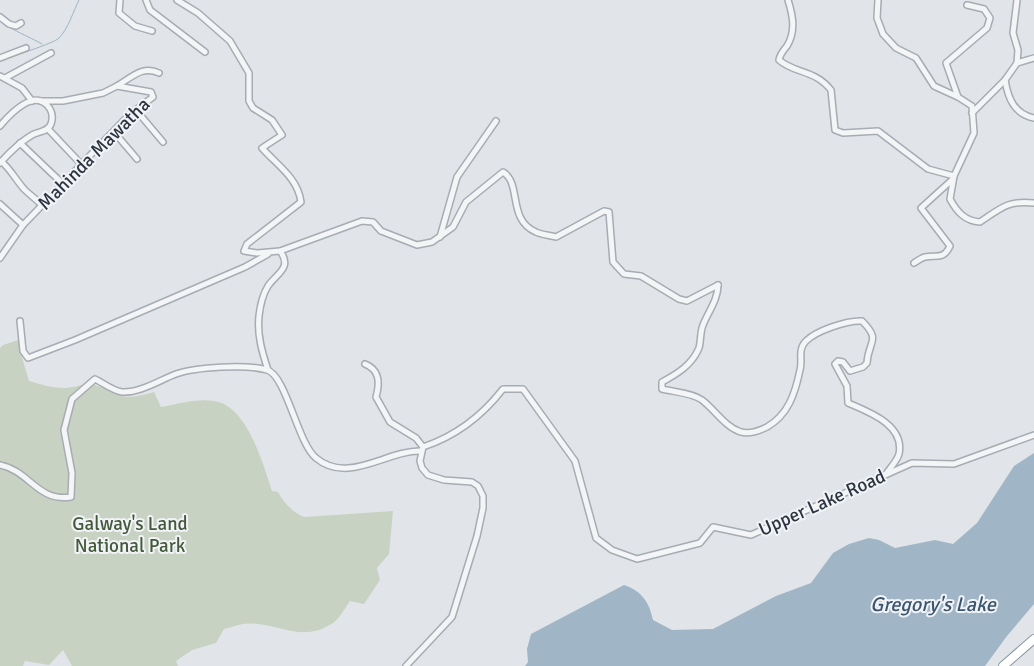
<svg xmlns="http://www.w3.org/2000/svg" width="1034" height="666" viewBox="0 0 1034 666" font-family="Signika,sans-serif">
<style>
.green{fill:#c8d2c3}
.water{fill:#a0b5c5}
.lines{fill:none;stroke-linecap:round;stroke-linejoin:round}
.stream{stroke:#a0b5c5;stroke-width:1}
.minor-casing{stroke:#a7acb3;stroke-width:8}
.highway-casing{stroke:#8a949e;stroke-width:10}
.minor{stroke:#f4f5f7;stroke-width:5}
.highway{stroke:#fff;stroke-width:8}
.labels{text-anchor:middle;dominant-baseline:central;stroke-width:4;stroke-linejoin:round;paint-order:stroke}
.street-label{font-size:19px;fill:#2b343f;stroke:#f1f3f6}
.park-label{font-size:19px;fill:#42593a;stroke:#f1f3f6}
.water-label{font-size:20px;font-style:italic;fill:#3a556e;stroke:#f1f3f6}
</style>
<rect width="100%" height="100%" fill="#e1e5e9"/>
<path class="green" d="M21,339V354L29,381C43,385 58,390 72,387C78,387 85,383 91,384C124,393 116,403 154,392L161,407C178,404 197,398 214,401C247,405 263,464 272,491L278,492C285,504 291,511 304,517L393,511L389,554L377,568L380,580L364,604L350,601C345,608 340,618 333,623C300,645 277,620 243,624C237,625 230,628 224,629L216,643L192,650L176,661L178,666H72L63,650L49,665L25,661L23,666H0V348L3,345Z"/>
<path class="water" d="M1034,453V604L1007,636L985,666H525L528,662L527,649L531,634L624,585C642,591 649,602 653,620L672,630L713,629L776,596L811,583L833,553L849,544L869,538L879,540L895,548L935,540L953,544L977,523L1014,466Z"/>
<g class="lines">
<g class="stream">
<path d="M0,21C13,31 28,36 42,44"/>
<path d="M0,61C10,57 55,43 59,38C68,29 73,12 79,0"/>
</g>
<g class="minor-casing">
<g id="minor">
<polyline points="120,0 119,13 135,26 152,31"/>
<polyline points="146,0 150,10 205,52"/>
<path d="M177,0L198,13L230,41L249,73V101L253,108L272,120L282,135L262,148C277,165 298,178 301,202L247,244L244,251L257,253L280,251C293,268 276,274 268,286C263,294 260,307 259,316C257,335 262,352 268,370"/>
<path d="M788,0C793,16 796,31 787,46C783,51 780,54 779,60C795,74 814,69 831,90L835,130L843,133L878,131L928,169L954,176"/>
<path d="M878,0L877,18L883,34L896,48L916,58L934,86L958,97L972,106L974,133L954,176L950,199C957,212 965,221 980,222C1001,208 1008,200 1034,203"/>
<polyline points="0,17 9,24 16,26 21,23"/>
<polyline points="0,58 26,48"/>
<polyline points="1017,63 1034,58"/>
<polyline points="0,76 22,88 32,101"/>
<polyline points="5,78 51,53"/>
<path d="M1005,80C1008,98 1014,114 1034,118"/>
<path d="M117,86C132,77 143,65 159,73"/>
<polyline points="958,97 946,63 987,28 990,18 984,9 967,5"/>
<polyline points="136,110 163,142"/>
<polyline points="972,113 1005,80 1017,63 1018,50 1013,33 1017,0"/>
<path d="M0,126C10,114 36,86 50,109C53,114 53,118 51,124C48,132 39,131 32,135C20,142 9,153 0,163"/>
<polyline points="48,129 82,165"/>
<polyline points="114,132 137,159"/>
<polyline points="20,143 63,184"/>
<path d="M2,162C11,170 16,180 24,189C30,195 37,200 42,205"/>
<polyline points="0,204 23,225"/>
<polyline points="440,237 457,177 496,121"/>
<path d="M280,251L362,221L373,222L381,231L417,245L432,242L453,227L466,202L503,172C522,183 507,220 536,232C542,235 550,235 556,237L604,211L609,212L613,262L624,274L641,276L679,299L687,301L718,285"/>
<polyline points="0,258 23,225 129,115 153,97 151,92 117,86 103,93 63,101 41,101"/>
<path d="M914,263C917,261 921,258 925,257C936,254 943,261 950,246L921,208L953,179"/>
<path d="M718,285C718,300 708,312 703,325C700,332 701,341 699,348C692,365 677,374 662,382V389C675,392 692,393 702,400C715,410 725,427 741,432C749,434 759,431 767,427C788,415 795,394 800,370C803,360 797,350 806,341C816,331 847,320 862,321C882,341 868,341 867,363L863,367L850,371L843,362L838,361L835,364L847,386L848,403C869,412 905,425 899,454C897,461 890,468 886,474"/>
<polyline points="20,321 23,351 28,358 75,340 245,267 268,254"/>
<path d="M365,364C380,370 380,383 376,397L390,422L416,438L423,447"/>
<path d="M0,465C30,471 37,502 71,497L72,473L64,430L72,399L95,379C103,383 113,391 122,392C140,393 160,380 176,374C196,367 246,364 267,370C286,375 298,444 316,458C348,485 387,450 421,451"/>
<path d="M406,666L452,617L477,536L483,508V496L478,486L472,482L444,480L428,475L422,468L420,461L423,447C456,436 482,416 503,389H523L575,461L596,538L612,550L637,559L700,543L713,527L751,535L912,463L954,464L1034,435"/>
</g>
</g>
<g class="highway-casing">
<polyline id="highway" points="1003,666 1034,639"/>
</g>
<use href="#minor" class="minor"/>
<use href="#highway" class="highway"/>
</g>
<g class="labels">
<g class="street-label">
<text transform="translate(94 154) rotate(-45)">Mahinda Mawatha</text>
<text transform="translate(822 503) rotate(-24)">Upper Lake Road</text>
</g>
<g class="park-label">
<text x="130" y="524">Galway's Land<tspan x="130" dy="22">National Park</tspan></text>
</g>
<g class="water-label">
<text x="933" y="604">Gregory's Lake</text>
</g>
</g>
</svg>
